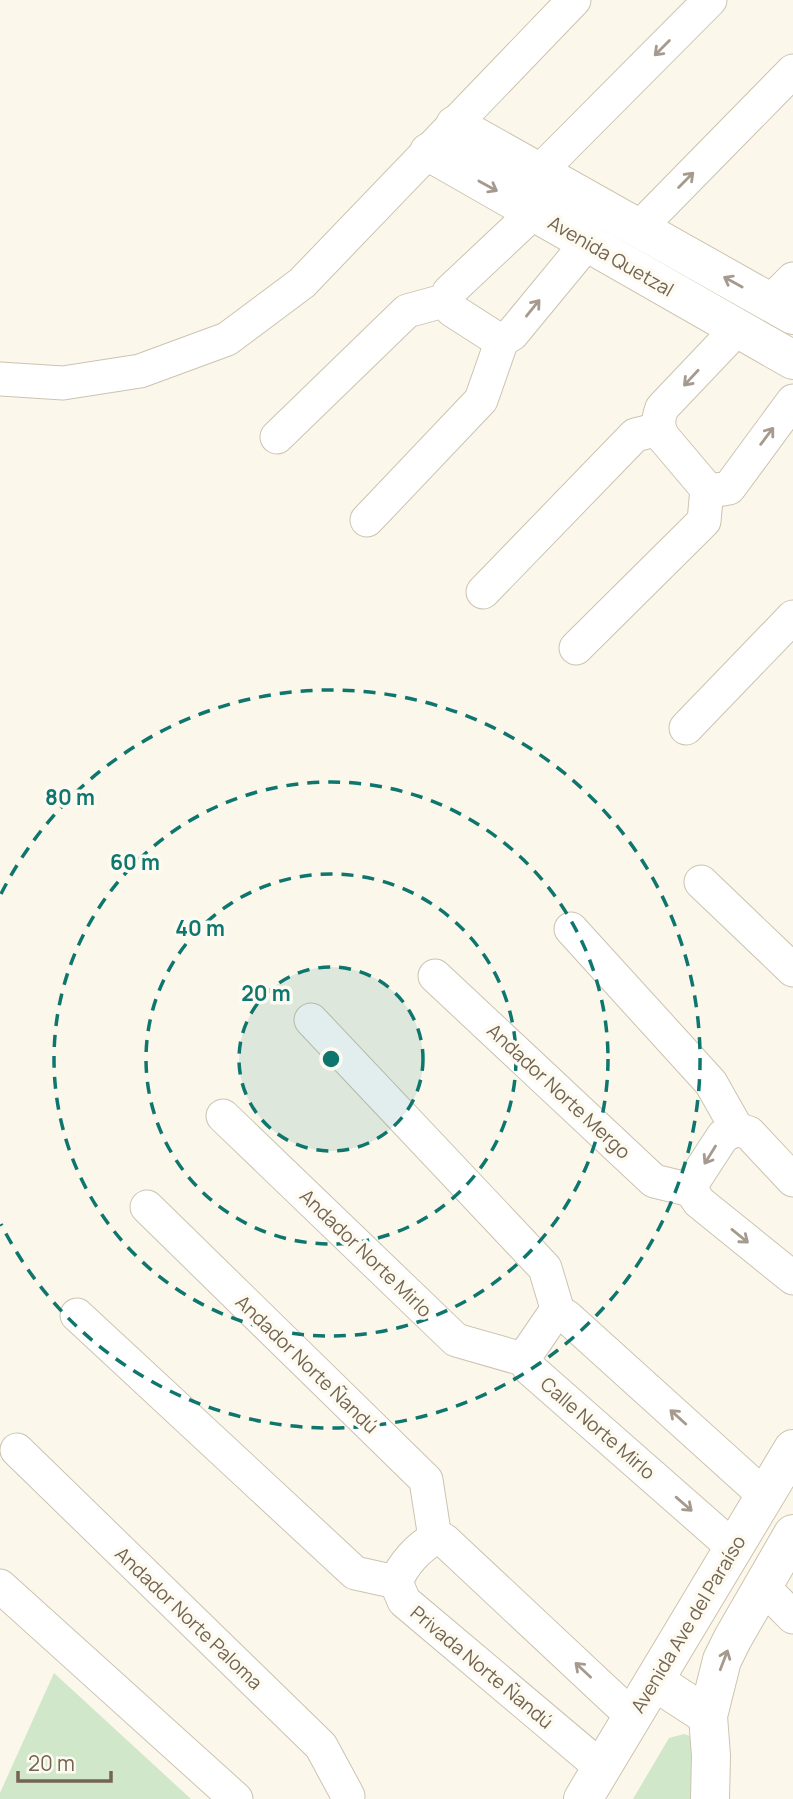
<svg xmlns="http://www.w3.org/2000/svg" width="793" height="1799" viewBox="0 0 793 1799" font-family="Manrope,sans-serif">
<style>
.green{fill:#d0e7ca}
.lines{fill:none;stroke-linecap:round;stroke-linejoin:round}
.street-casing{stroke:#ccc3b1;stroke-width:35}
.secondary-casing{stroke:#cec3af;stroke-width:40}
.street{stroke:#fff;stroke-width:33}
.secondary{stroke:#fff;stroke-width:38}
.oneway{stroke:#a59a8d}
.ring{fill:none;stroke:#0f766e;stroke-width:3.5;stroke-dasharray:12 9}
.labels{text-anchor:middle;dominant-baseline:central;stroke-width:7;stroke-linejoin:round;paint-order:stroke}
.street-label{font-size:19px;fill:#746450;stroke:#fdfbf1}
.centre{fill:#0f766e;stroke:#fdfbf1;stroke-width:3.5}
.ring-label{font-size:21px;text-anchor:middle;font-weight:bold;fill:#0f766e;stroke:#fdfbf1;stroke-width:7;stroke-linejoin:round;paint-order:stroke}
</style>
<rect width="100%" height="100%" fill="#fbf8eb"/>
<g class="green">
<polygon points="54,1673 191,1799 0,1799 0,1793"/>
<polygon points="684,1734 693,1737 699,1799 633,1799 669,1738"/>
</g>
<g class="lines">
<g class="street-casing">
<g id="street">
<polyline points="538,173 710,0"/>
<polyline points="534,212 449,292 447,300 452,310 494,337 502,340 512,334 587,243"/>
<polyline points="638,229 793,71"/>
<polyline points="770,302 793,279"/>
<path d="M738,328L662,408C658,419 657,426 663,437L707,489L717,490L729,488L793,401"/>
<polyline points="0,379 63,383 140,371 227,339 302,283 574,0"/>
<polyline points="277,437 407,311 447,300"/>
<polyline points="367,520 481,400 502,340"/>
<polyline points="483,592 635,435 659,429"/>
<polyline points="576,648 704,521 707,489"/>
<polyline points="686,728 793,617"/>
<polyline points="701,882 793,970"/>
<polyline points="571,929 711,1083 737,1129"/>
<polyline points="435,976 654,1181 691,1190"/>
<polyline points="311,1020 545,1268 559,1315"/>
<polyline points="223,1116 456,1340 526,1360"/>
<polyline points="793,1180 749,1133 737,1129 723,1136 695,1179 691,1190 699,1202 793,1278"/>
<polyline points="147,1207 426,1480 435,1538"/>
<polyline points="77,1315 355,1573 396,1582"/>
<polyline points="17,1450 321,1746 348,1796"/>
<polyline points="734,1548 529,1368 526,1360 528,1352 552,1317 559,1315 566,1316 765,1496"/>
<polyline points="0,1586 236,1799"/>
<polyline points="763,1587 793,1617"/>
<path d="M602,1768L404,1601L396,1582C403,1564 418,1548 435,1538L444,1540L633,1717"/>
</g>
</g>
<g class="secondary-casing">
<g id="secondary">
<polyline points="455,125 793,315"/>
<polyline points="429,152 793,360"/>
<polyline points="654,1681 708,1716"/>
<polyline points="583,1799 793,1449"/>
<polyline points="710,1799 711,1756 708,1716 722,1660 733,1638 793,1534"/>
</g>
</g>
<use href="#street" class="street"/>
<use href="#secondary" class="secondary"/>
</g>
<defs><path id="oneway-shaft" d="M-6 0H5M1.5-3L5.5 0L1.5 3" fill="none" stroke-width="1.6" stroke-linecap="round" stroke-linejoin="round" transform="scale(1.75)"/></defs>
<g class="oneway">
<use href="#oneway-shaft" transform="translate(662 48) rotate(135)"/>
<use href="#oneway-shaft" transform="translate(686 180) rotate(-45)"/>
<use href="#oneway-shaft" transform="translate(488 186) rotate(29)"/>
<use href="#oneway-shaft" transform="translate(733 282) rotate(-151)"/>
<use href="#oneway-shaft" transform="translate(533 308) rotate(-51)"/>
<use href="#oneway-shaft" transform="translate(691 378) rotate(133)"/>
<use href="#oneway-shaft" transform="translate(767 436) rotate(-53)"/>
<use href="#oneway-shaft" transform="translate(710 1155) rotate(122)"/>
<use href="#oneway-shaft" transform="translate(740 1236) rotate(39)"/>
<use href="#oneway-shaft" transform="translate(678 1417) rotate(-138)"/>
<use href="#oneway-shaft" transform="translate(684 1504) rotate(41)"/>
<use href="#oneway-shaft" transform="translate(724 1660) rotate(-69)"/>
<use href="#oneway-shaft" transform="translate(583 1670) rotate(-137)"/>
</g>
<circle cx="331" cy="1059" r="92" fill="#0f766e" fill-opacity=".12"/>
<g class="ring">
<circle cx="331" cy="1059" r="92"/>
<circle cx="331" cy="1059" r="185"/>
<circle cx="331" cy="1059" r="277"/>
<path d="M1 894A369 369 0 1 1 1 1224"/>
</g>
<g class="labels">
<g class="street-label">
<text transform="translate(611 256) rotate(30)">Avenida Quetzal</text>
<text transform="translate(559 1091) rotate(43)">Andador Norte Mergo</text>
<text transform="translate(366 1253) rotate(44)">Andador Norte Mirlo</text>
<text transform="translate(307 1364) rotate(44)">Andador Norte Ñandú</text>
<text transform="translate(598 1428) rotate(41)">Calle Norte Mirlo</text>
<text transform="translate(189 1618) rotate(44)">Andador Norte Paloma</text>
<text transform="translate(688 1624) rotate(-59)">Avenida Ave del Paraíso</text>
<text transform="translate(482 1667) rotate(40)">Privada Norte Ñandú</text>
</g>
</g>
<circle cx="331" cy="1059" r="10" class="centre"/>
<g class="ring-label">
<text x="70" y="805">80 m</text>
<text x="135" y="870">60 m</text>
<text x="200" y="936">40 m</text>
<text x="266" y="1001">20 m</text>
</g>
<path d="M18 1771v10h93v-10" fill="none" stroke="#746450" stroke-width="3.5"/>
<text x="28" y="1771" font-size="21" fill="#746450" stroke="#fdfbf1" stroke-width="5" paint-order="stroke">20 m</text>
</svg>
